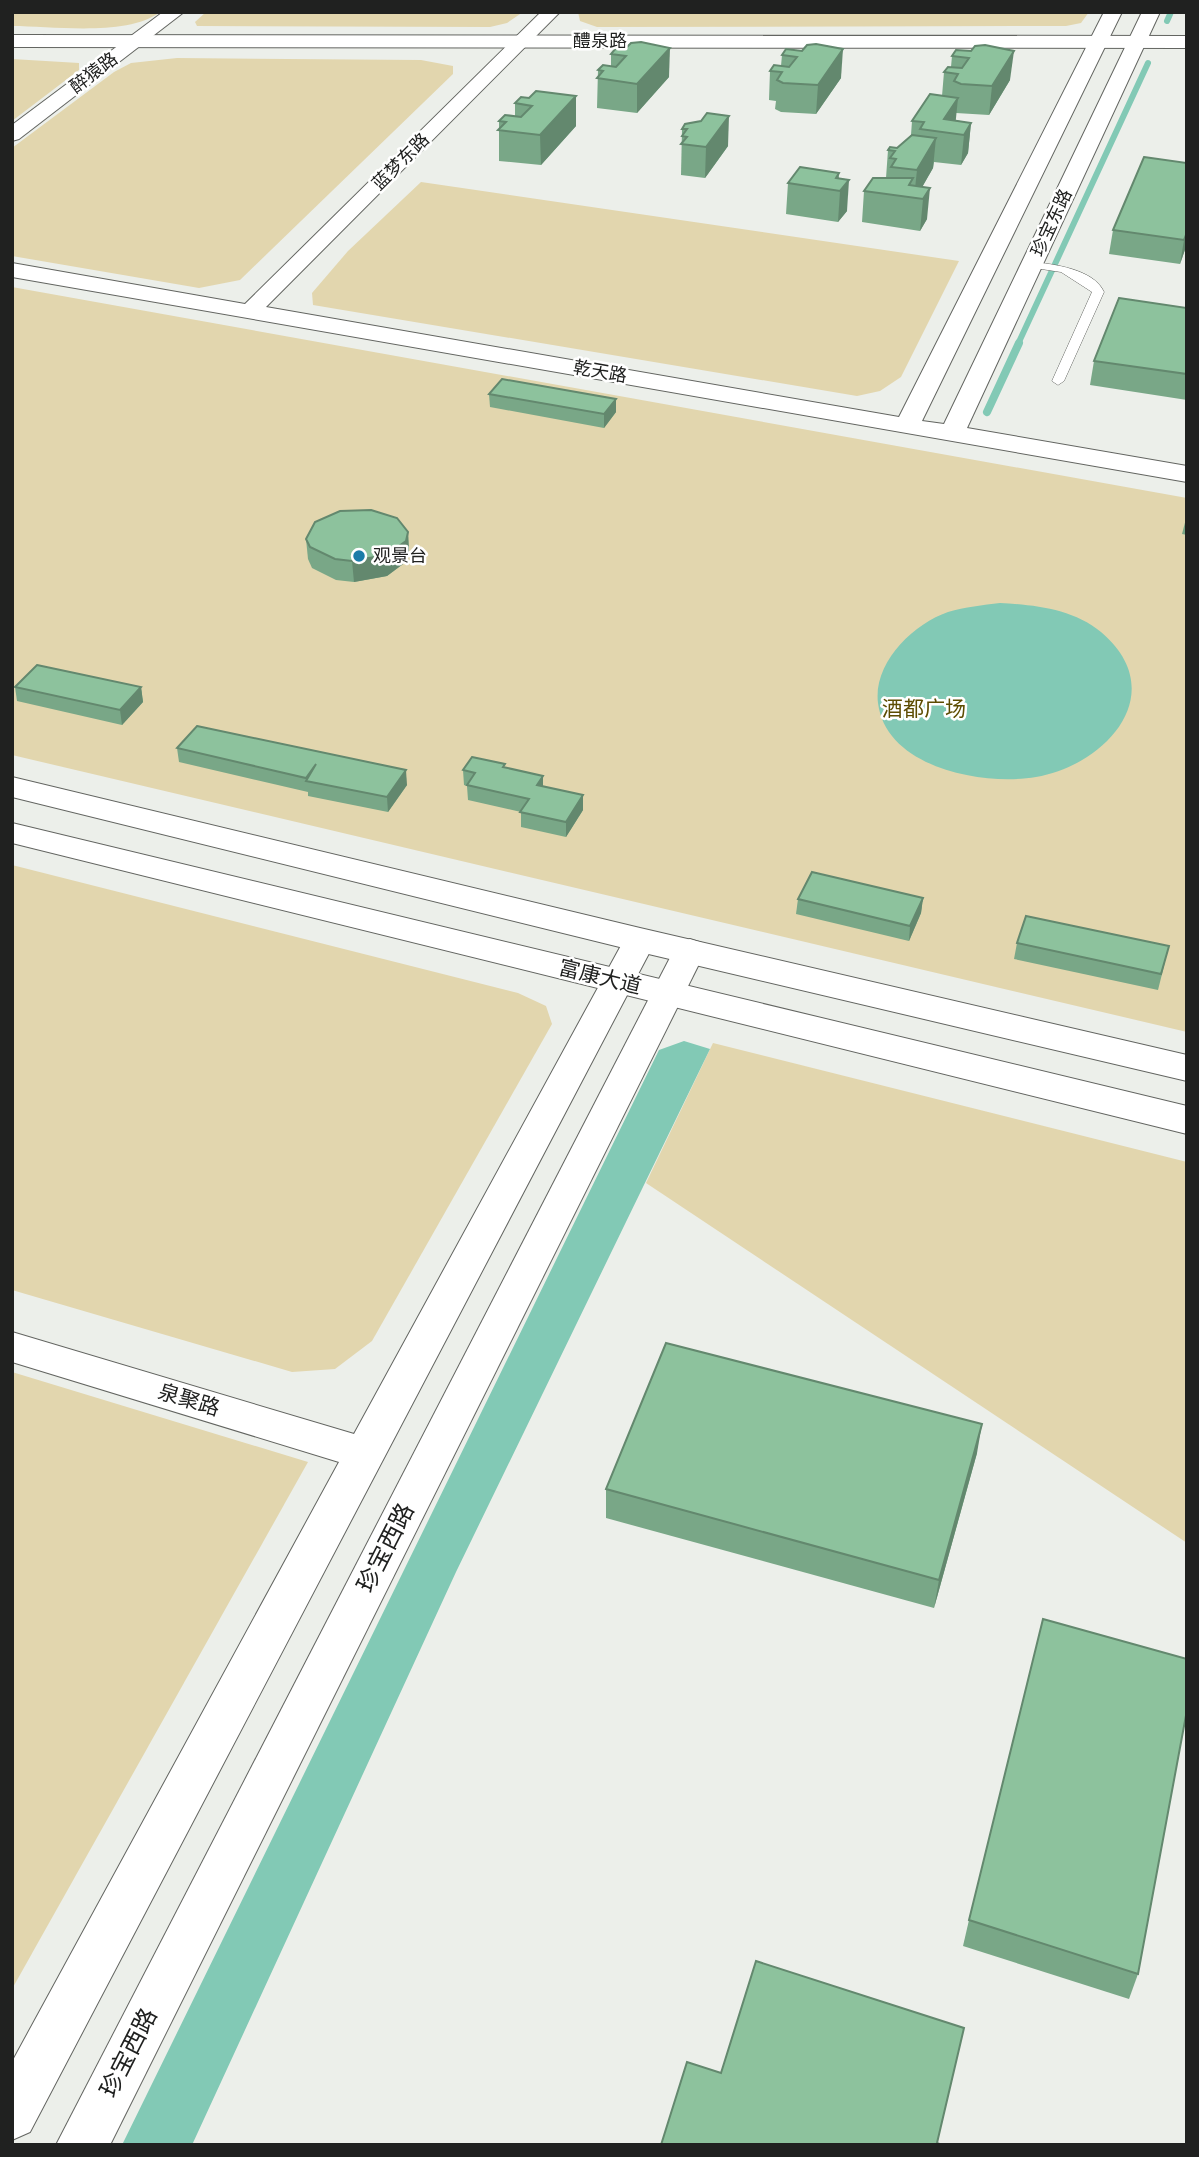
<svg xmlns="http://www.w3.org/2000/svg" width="1199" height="2157" viewBox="0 0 1199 2157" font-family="'Source Sans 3','Noto Sans SC',sans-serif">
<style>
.green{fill:#e2d6ae}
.water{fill:#82c9b5}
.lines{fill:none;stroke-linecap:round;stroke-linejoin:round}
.stream-far1{stroke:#82c9b5;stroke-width:6}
.stream{stroke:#82c9b5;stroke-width:8}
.service-casing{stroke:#636561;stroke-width:1}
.minor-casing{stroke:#636561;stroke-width:2}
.tertiary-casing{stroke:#636561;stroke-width:2}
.service{fill:#fff;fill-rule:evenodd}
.minor{fill:#fff;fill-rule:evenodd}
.tertiary{fill:#fff;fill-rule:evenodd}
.wall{fill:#79a787}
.shaded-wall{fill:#63886e}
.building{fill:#8dc29d;stroke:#63886e;stroke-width:2}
.poi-dot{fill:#1b7ca8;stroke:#fff;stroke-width:2.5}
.labels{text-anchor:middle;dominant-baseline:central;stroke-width:5;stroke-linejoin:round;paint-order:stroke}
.far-street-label{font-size:18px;fill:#202120;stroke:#fff}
.far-poi-label{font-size:18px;fill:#202120;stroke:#fff;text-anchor:start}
.park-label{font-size:21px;fill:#5d4c02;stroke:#fff}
.street-label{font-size:21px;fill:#202120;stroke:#fff}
.near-street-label{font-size:24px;fill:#202120;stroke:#fff}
</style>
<rect width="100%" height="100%" fill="#ecefea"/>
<g class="green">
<path d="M12,12H160C127,37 53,26 12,26Z"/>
<polygon points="206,12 523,12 507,23 490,27 197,26 195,22"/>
<polygon points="578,12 1089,12 1081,23 1066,26 597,27 580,21"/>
<polygon points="177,58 421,60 453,66 453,74 240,280 199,288 12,256 12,148 114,72 131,63"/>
<polygon points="12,59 79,63 79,70 12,121"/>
<polygon points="421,182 959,261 901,377 880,391 857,396 313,305 312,293 348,251"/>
<polygon points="12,287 1187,498 1187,1032 12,755"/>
<polygon points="12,865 518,993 546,1006 552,1024 372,1341 335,1369 292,1372 12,1290"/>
<polygon points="713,1043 1187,1162 1187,1543 646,1183"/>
<polygon points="12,1372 308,1462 12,1989"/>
</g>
<g class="water">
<path d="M1000,603C1035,605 1073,609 1101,632C1172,692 1107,765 1036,777C983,786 886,768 878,703C873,663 913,624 948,612C965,607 983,605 1000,603Z"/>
<polygon points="684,1041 710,1049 456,1572 192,2145 122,2145 659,1050"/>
</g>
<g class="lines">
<g class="stream-far1">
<polyline points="1167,21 1171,12"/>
<polyline points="1018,344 1148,63"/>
</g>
<polyline class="stream" points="987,412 1019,343"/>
<g class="service-casing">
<path id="service" d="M1032,262C1053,264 1094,269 1104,292L1064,381L1058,385L1052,381L1092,292L1061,272L1028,267L1027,265Z"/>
</g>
<g class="minor-casing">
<g id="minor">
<polygon points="163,12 184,12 19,139 12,141 12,125"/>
<polygon points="541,12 560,12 266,307 899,417 1104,12 1122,12 922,421 944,424 1142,12 1160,12 967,428 1187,466 1187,482 12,277 12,263 245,304"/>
<polygon points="640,930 652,933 656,940 30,2132 12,2140 12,2062 339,1462 12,1362 12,1332 354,1434 624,940 628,933"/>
<polygon points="690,939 702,943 706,950 110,2145 56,2145 674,950 678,943"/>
</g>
</g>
<g class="tertiary-casing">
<g id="tertiary">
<polygon points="12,35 1187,36 1187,48 12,47"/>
<polygon points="12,777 640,928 1187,1055 1187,1081 640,952 12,797"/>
<polygon points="12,823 1187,1106 1187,1134 12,843"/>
</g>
</g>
<use href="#service" class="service"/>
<use href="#minor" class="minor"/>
<use href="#tertiary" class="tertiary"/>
</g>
<g class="wall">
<polygon points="616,48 669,77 637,113 597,108 598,70 611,66 611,54"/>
<polygon points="786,49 841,78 816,114 781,112 775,109 776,101 769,100 770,71 781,66 782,55"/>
<polygon points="956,50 1010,80 989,115 956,113 955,120 971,123 968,153 961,165 934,162 933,168 922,187 927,219 920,231 862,222 864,191 886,178 888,150 897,148 911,135 912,121 942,96 944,72 951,67 952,56"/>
<polygon points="521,97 576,126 541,165 499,161 499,121 515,116 515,103"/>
<polygon points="701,121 728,146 705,178 681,175 682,129"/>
<polygon points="1144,157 1187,244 1180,264 1109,254 1113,230"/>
<polygon points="839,173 839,178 847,211 838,222 786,214 788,183"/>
<polygon points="1187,308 1187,400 1090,385 1094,361"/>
<polygon points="489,394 616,412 604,428 490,407"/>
<polygon points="1187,515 1187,535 1182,534"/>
<polygon points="408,532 409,553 407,561 387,576 354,582 336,580 312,568 308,559 306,539"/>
<polygon points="15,687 141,687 143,702 122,725 17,701"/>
<polygon points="177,748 407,785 388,812 308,796 308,792 179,762"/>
<polygon points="505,767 543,776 543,787 583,810 566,837 521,827 521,812 468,800 467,786 464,785 463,770"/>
<polygon points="923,898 921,913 909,941 796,914 798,899"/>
<polygon points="1017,943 1165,962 1158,990 1014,959"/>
<polygon points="977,1453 934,1608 606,1518 606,1489"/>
<polygon points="969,1920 1138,1974 1129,1999 963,1946"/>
</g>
<g class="shaded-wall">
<polygon points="670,48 669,77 637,113 637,84"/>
<polygon points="843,49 841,78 816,114 818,85"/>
<polygon points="1014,51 1010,80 989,115 992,86"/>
<polygon points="576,96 576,126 541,165 540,135"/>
<polygon points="958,98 955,128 944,119"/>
<polygon points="729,116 728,146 705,178 706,147"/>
<polygon points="971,123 968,153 961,165 964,135"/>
<polygon points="936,138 933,168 916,198 914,198 917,170"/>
<polygon points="849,180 847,211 838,222 840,191"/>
<polygon points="930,188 927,219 920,231 923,199"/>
<polygon points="1187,232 1187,244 1180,264 1184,240"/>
<polygon points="616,399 616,412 604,428 604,414"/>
<polygon points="408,532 409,553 407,561 387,576 354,582 352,561"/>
<polygon points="141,687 143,702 122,725 120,710"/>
<polygon points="406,770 407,785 388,812 387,797"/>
<polygon points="543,776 543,790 537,785"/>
<polygon points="583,795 583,810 566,837 566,822"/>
<polygon points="923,898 921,913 909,941 910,926"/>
<polygon points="982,1424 977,1453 934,1608 939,1580"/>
</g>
<g class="building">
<polygon points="641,42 670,48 637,84 597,78 603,71 598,70 603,65 616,67 626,56 611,54 616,48 625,49 631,43"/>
<polygon points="816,44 843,49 818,85 783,83 777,80 782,72 770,71 774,65 789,67 797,57 782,55 786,49 802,51 807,45"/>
<polygon points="985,45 1014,51 992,86 961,84 954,81 958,74 944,72 948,67 962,68 969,58 952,56 956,50 971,51 975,46"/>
<polygon points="536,91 576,96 540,135 498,130 506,122 499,121 505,115 521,117 532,106 515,103 521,97 529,98"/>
<polygon points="930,94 958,98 944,119 971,123 964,135 920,129 924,122 912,121"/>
<polygon points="707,113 729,116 706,147 681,144 687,137 682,136 687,129 682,129 685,124 701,121"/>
<polygon points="912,135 936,138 917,170 891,167 896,159 890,158 895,151 888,150 890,147 897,148"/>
<polygon points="1144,157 1187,163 1187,232 1184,240 1113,230"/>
<polygon points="800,167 839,173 836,178 849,180 840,191 788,183"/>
<polygon points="873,178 913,178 909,185 930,188 923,199 864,191"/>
<polygon points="1119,298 1187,308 1187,374 1094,361"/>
<polygon points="502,379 616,399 604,414 489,394"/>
<polygon points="371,510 397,518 408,532 406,541 386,555 352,561 335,559 310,547 306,539 315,522 340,511"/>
<polygon points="37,665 141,687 120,710 15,687"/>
<polygon points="197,726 406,770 387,797 306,781 316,764 306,778 177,748"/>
<polygon points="472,757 505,764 503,767 543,776 537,785 583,795 566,822 520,812 529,799 467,785 475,773 463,770"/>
<polygon points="812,872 923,898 910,926 798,899"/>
<polygon points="1026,916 1169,946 1161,974 1017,943"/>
<polygon points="666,1343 982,1424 939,1580 606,1489"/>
<polygon points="1043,1619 1187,1659 1187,1710 1138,1974 969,1920"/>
<polygon points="756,1961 964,2028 937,2143 942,2145 661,2145 687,2062 721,2073"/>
</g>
<circle class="poi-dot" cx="359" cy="556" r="7"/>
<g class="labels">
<g class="far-street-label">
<text x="600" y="41">醴泉路</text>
<text transform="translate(94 73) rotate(-37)">醉猿路</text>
<text transform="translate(401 162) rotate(-45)">蓝梦东路</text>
<text transform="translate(1052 223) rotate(-65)">珍宝东路</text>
<text transform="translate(600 372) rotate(10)">乾天路</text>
</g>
<g class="far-poi-label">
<text x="373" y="556">观景台</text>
</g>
<g class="park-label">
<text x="924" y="709">酒都广场</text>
</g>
<g class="street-label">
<text transform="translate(600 977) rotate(14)">富康大道</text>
<text transform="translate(189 1400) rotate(17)">泉聚路</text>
</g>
<g class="near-street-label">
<text transform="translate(386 1548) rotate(-63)">珍宝西路</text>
<text transform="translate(129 2053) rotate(-63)">珍宝西路</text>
</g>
</g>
<rect width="1199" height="2157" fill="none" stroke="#202120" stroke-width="28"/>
</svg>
